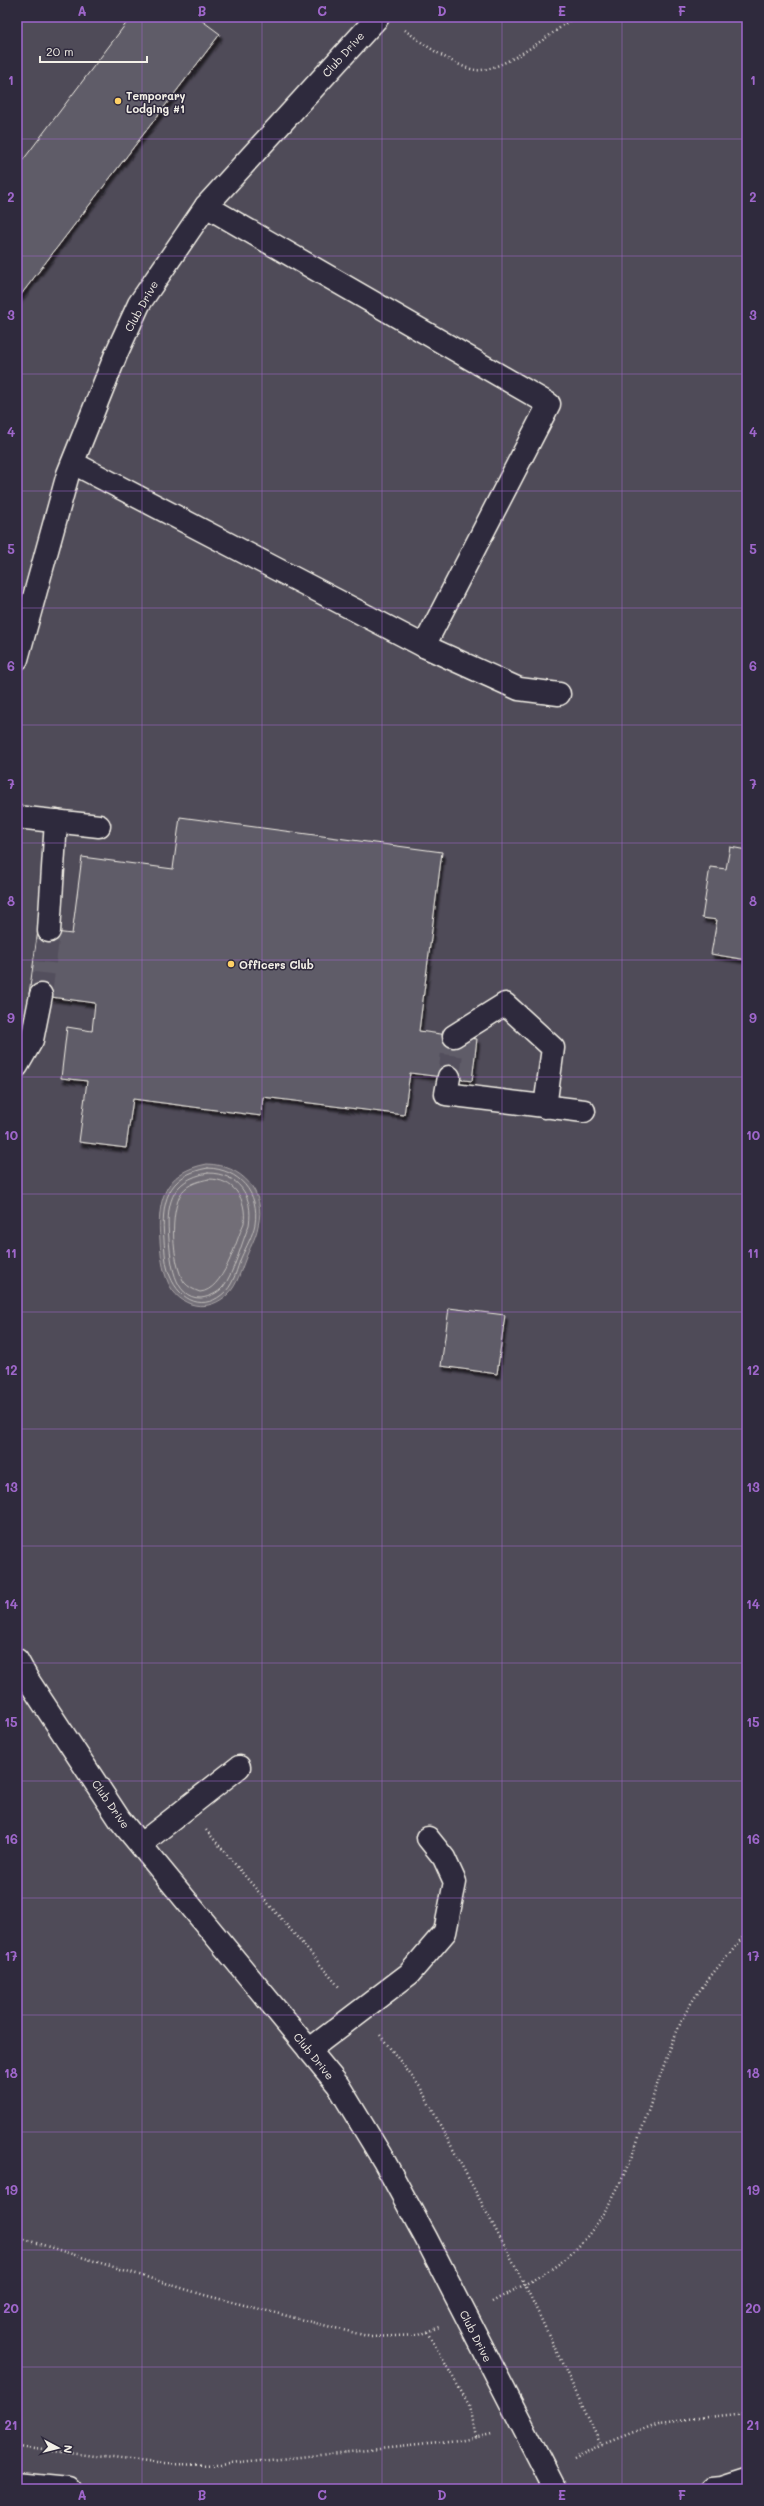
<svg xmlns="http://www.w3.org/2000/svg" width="764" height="2506" viewBox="0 0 764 2506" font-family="Mali,sans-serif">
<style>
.green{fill:#504b59;stroke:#a29ea0}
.water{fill:#726e77;stroke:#a6a2a4}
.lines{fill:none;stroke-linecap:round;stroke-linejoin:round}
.shore{stroke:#c0bdbb;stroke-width:1}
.building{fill:#5f5c67;stroke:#f4f1e8;filter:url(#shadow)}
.minor-tunnel{stroke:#534f5d;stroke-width:22;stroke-dasharray:22 11;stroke-linecap:butt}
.minor-casing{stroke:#f4f1e8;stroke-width:25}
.path{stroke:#f4f1e8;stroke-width:2.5;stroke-dasharray:1 3;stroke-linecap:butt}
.minor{stroke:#2f2a3d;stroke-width:22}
.grid{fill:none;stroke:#9f67cb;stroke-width:1;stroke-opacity:0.55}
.poi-dot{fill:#ffd166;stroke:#2f2a3d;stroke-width:1.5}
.labels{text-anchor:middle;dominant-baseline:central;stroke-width:3;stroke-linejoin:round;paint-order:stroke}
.street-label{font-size:11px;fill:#f4f1e8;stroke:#2f2a3d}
.poi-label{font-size:11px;font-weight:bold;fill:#f4f1e8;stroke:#2f2a3d;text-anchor:start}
.neatline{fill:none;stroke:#9f67cb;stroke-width:1.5}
.grid-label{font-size:13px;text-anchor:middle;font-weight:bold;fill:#9f67cb}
</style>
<defs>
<filter id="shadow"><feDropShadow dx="2.5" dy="4.5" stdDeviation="1" flood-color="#0009"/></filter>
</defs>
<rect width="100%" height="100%" fill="#373244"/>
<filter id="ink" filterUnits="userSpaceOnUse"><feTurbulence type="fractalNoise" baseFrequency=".025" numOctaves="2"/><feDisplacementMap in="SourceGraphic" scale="8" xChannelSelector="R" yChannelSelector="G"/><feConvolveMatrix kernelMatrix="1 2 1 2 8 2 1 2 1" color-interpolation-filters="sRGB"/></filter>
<g filter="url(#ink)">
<rect class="green" x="17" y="17" width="730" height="2472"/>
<path class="water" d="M207,1164C241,1165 267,1191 258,1226C256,1238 249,1249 245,1260C241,1270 237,1285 229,1293C209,1314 179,1308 168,1282C162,1268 161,1255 160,1241C157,1201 163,1172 207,1164Z"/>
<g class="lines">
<g class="shore">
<path d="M208,1168C239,1169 260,1193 255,1224C253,1235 246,1247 241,1258C237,1268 234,1283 226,1291C204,1313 180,1301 170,1276C165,1264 165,1252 164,1240C161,1203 166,1175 208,1168Z"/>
<path d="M208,1173C238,1173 254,1196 249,1225C242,1242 234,1273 223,1287C218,1293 209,1297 201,1298C173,1299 171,1259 169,1240C166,1206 169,1180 208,1173Z"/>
<path d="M209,1179C234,1179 247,1199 244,1223C235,1243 224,1290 200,1292C194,1290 188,1287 184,1282C172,1262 169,1212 182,1192C188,1184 199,1181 209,1179Z"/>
</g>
</g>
<g class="building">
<polygon points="131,17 197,17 220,34 17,300 17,168"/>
<polygon points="180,817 442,852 419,1031 477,1039 472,1081 410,1073 404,1115 263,1097 261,1116 133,1099 126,1148 79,1142 87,1081 61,1078 67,1027 92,1031 95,1003 29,994 38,930 72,934 82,857 173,869"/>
<polygon points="730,847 747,850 747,960 711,954 717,920 702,918 710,867 726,869"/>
<polygon points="449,1308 505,1315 497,1374 441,1366"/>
</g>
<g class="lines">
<g class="minor-tunnel">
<polyline points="41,995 49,931"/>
<polyline points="449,1077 454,1036"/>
</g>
<g class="minor-casing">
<g id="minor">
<polyline points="206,206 549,404 424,646"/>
<polyline points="73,463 424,646 519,689 559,694"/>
<polyline points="17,659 68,474 117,352 139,304 206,206 378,17"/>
<polyline points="17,817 99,826"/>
<polyline points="49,931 56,821"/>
<polyline points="454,1036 505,1004 553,1048 545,1107"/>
<polyline points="17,1066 32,1040 41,995"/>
<polyline points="449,1077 446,1094 584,1111"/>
<polyline points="17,1660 28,1680 120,1820 338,2085 384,2161 426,2238 555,2489"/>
<polyline points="141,1844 239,1767"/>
<polyline points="309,2050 409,1974 445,1932 455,1882 444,1858 428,1838"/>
<polyline points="17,2484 69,2489"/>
<polyline points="712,2489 722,2488 747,2480"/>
</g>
</g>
<g class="path">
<path d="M405,30C420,42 457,68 476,70C500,73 555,32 574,17"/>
<polyline points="206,1830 340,1988"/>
<polyline points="380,2035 420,2087 524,2283 601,2445"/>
<polyline points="17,2237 204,2295 371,2337 418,2335 439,2327"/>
<path d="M492,2302C520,2286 554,2272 576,2249C634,2189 648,2094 682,2020C697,1988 725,1960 747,1933"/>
<polyline points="427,2332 469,2405 475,2438"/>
<polyline points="17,2447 165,2464 220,2465 459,2441 492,2434"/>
<polyline points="574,2459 601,2445 659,2422 747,2413"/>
</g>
<use href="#minor" class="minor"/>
</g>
</g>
<path class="grid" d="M142,17V2489M262,17V2489M382,17V2489M502,17V2489M622,17V2489M17,139H747M17,256H747M17,374H747M17,491H747M17,608H747M17,725H747M17,843H747M17,960H747M17,1077H747M17,1194H747M17,1312H747M17,1429H747M17,1546H747M17,1663H747M17,1781H747M17,1898H747M17,2015H747M17,2132H747M17,2250H747M17,2367H747"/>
<g class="poi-dot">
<circle cx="118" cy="101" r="4"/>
<circle cx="231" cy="964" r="4"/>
</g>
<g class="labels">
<g class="street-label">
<text transform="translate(343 54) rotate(-48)">Club Drive</text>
<text transform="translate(141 306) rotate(-61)">Club Drive</text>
<text transform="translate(111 1804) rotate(55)">Club Drive</text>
<text transform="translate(314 2056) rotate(51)">Club Drive</text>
<text transform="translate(476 2336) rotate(63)">Club Drive</text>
</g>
<g class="poi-label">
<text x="126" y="95">Temporary<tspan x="126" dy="13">Lodging #1</tspan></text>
<text x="239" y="964">Officers Club</text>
</g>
</g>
<rect width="764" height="2506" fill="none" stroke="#2f2a3d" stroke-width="44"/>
<g transform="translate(58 2448) rotate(97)" stroke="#2f2a3d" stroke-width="3" paint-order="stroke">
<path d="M0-3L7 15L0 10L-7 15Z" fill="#f4f1e8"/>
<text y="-6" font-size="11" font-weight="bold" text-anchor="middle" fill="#f4f1e8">N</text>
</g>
<path d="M40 56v6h107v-6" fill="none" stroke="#f4f1e8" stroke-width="2"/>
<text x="46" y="56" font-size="12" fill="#f4f1e8" stroke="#2f2a3d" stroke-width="3" paint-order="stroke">20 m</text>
<rect x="22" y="22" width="720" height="2462" class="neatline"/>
<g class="grid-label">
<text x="82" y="16">A</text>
<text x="202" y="16">B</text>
<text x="322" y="16">C</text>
<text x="442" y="16">D</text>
<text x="562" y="16">E</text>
<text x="682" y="16">F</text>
<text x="11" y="85">1</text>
<text x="753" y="85">1</text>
<text x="11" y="202">2</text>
<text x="753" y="202">2</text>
<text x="11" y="320">3</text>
<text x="753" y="320">3</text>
<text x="11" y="437">4</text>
<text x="753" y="437">4</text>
<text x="11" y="554">5</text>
<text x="753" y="554">5</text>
<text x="11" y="671">6</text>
<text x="753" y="671">6</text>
<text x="11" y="789">7</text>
<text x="753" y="789">7</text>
<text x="11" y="906">8</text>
<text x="753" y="906">8</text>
<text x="11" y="1023">9</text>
<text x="753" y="1023">9</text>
<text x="11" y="1140">10</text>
<text x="753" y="1140">10</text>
<text x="11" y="1258">11</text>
<text x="753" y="1258">11</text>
<text x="11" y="1375">12</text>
<text x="753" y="1375">12</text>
<text x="11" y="1492">13</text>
<text x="753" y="1492">13</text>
<text x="11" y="1609">14</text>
<text x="753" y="1609">14</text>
<text x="11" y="1727">15</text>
<text x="753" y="1727">15</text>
<text x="11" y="1844">16</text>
<text x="753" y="1844">16</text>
<text x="11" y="1961">17</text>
<text x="753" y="1961">17</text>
<text x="11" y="2078">18</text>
<text x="753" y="2078">18</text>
<text x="11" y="2195">19</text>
<text x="753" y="2195">19</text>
<text x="11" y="2313">20</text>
<text x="753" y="2313">20</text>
<text x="11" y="2430">21</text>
<text x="753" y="2430">21</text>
<text x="82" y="2500">A</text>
<text x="202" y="2500">B</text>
<text x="322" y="2500">C</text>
<text x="442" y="2500">D</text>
<text x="562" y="2500">E</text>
<text x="682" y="2500">F</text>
</g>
</svg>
